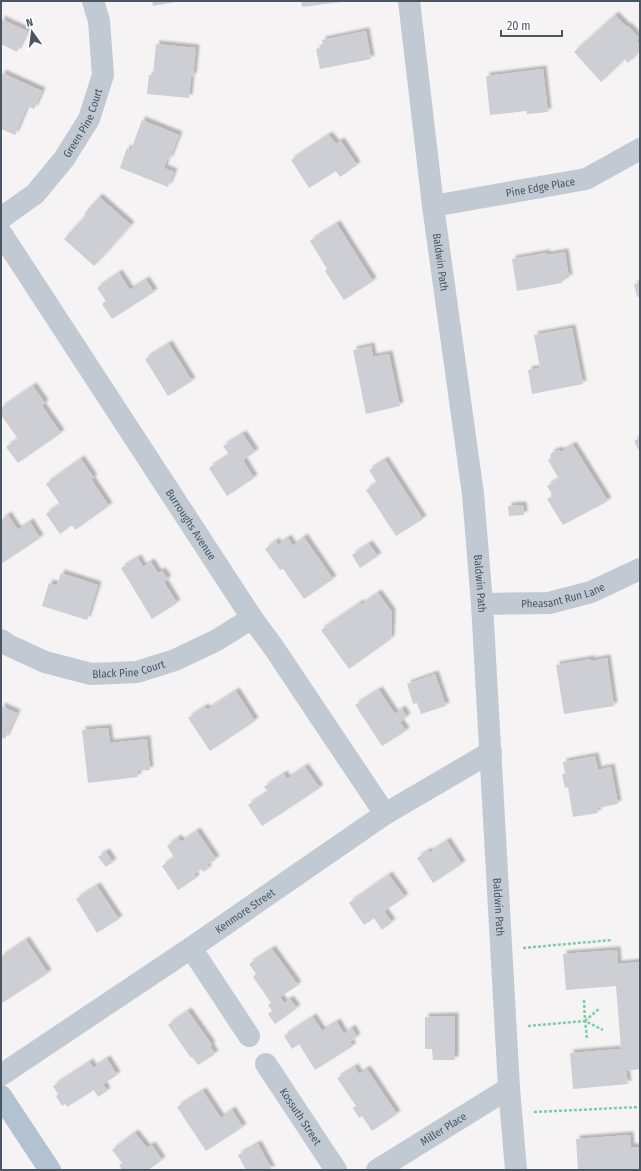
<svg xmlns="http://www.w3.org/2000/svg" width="641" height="1171" viewBox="0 0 641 1171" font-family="'Fira Sans Condensed',sans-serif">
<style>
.building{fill:#cdcfd5;filter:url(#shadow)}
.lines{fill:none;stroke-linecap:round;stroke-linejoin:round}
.path{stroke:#7ad0a6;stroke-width:2.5;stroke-dasharray:3 2;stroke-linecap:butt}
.minor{stroke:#c1cad2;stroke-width:22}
.primary{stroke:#b3c2d1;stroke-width:22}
.labels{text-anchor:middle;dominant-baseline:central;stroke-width:4;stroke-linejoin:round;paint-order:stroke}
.street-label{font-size:11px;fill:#4a5661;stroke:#fff}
</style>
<defs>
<filter id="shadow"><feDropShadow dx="3.5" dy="-3.5" stdDeviation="1" flood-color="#0004"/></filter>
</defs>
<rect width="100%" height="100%" fill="#f5f3f3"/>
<g class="building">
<polygon points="152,1 176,1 176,2 153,6"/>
<polygon points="301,1 341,1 341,2 302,7"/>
<polygon points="615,15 627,27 628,26 639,38 636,40 640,44 640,51 628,63 625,59 601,82 574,52"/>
<polygon points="1,19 27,31 17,52 1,44"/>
<polygon points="366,31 371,59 320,69 316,49 323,47 322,40"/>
<polygon points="156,44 196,48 193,77 191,76 189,98 147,94 149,75 153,75"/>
<polygon points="543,69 548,112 527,114 526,111 490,115 486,76"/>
<polygon points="2,73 42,91 34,109 27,106 15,135 1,129 1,77"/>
<polygon points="142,120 179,135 169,160 167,159 164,168 174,172 168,187 120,168 127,148 131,150"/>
<polygon points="329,135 336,144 341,141 357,165 340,177 336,171 309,188 291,160"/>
<polygon points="99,197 131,225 94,266 64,239 86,215 84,214"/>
<polygon points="337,224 373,281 344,300 325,271 327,269 310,241"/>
<polygon points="565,252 569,278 562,279 562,283 517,291 512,259 546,253 547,255"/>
<polygon points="119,273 130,290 146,280 154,292 112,319 102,304 106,301 97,288"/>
<polygon points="640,283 640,296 637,297 634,284"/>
<polygon points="572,328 583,384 532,394 528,370 540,368 534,335"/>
<polygon points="169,344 192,381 168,396 145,359"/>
<polygon points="371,346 373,357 389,354 400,406 366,414 353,350"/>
<polygon points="33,386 45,403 42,406 61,433 18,463 6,447 18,439 1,415 1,408"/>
<polygon points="243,434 255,452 243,460 254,478 227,496 209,468 229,455 223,446"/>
<polygon points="640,438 640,453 634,441"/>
<polygon points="573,445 608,501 563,525 547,499 553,496 547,486 559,479 548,460 551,458 550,455 553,452 559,450 561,452"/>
<polygon points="81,459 94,478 91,479 109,506 75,530 72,525 60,534 46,514 60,504 46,484"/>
<polygon points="385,460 423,519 396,536 366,490 377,483 369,470"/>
<polygon points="523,505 524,515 509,516 508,506"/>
<polygon points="8,515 18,530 30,522 40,538 1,564 1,520"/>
<polygon points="304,537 333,579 304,599 283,569 280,570 265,549 276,541 278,545 288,538 293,546"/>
<polygon points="369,544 378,556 360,568 352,555"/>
<polygon points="138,558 143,567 151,562 158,573 162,571 168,579 164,582 177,603 152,619 121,568"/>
<polygon points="61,573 98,585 87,620 42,606 49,583 57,585"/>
<polygon points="378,593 392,612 391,639 349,669 321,630 360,603 361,605"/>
<polygon points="607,658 614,706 564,714 556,665 591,659 591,661"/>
<polygon points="435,674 446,706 421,714 417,703 413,704 407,684"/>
<polygon points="379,690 395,714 402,709 407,717 400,722 406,731 382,746 355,705"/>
<polygon points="236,691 255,721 210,751 188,718 205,707 207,710"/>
<polygon points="1,706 17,713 5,739 1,737"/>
<polygon points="108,728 110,743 147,739 150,770 137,771 138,777 88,783 82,730"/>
<polygon points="595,756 598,770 611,767 618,804 597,808 598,813 573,817 568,787 565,788 562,774 565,774 563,762"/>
<polygon points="305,767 320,788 262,826 248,805 268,792 264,787 284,774 287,779"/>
<polygon points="197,831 216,859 207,865 208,869 203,872 201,869 194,874 196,878 178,890 162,866 174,857 167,846 178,838 181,842"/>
<polygon points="447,841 462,864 433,883 417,858 428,851 429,853"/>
<polygon points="106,852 113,862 106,867 98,857"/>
<polygon points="389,875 405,897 384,911 392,922 382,930 374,918 364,925 349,903"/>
<polygon points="97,886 119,919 97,933 76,899"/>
<polygon points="26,940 48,973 2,1003 1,1001 1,957"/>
<polygon points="272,949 298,985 280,997 284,1003 290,999 297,1008 275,1024 268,1014 272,1011 268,1005 271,1003 253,977 256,974 249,964"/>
<polygon points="617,950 618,964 640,962 640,1069 626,1071 628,1084 573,1089 570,1053 621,1049 616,986 566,990 563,954"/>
<polygon points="188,1011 212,1045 210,1046 215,1054 198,1065 192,1057 191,1058 168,1025"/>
<polygon points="455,1016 455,1060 433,1060 432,1049 425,1049 425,1017"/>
<polygon points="313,1017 322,1031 337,1022 344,1034 352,1028 357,1037 350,1042 353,1046 315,1070 299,1044 292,1049 284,1036"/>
<polygon points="107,1059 117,1075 103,1084 107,1091 98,1097 94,1090 67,1107 65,1104 62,1106 56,1096 58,1094 53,1086 90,1062 93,1068"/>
<polygon points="355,1067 359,1074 367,1069 397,1114 372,1131 362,1116 359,1118 353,1108 356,1106 337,1078"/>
<polygon points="203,1091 221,1118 232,1110 243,1127 206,1151 177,1107"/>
<polygon points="135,1133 147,1148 152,1145 162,1160 148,1170 122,1170 119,1165 122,1163 112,1150"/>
<polygon points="630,1135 631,1147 640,1147 640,1170 578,1170 576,1139"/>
<polygon points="258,1144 272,1170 246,1170 238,1155"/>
</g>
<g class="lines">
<g class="path">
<polyline points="523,948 612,940"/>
<polyline points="584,1000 585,1021 587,1038"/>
<polyline points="585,1021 600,1008"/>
<polyline points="528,1026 585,1021 603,1030"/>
<polyline points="534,1112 640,1107"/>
</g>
<g class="minor">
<path id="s1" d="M409,1L433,206L473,494L482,604L509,1088L516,1170"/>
<path id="s2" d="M433,206L586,179L640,149"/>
<path id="s3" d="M1,218L35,194L64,159L89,119L103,75L99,21L93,1"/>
<path id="s4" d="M1,233L252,618L274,648L385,814"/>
<path id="s5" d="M482,604L549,603L591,592L640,569"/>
<path id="s6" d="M1,640L8,645L45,662L91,674L137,672L175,660L217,640L252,618"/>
<polyline points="191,948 249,1036"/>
<path id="s7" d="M266,1064L336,1170"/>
<path id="s8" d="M1,1075L191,948L385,814L491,752"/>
<path id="s9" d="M377,1170L509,1088"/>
</g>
<polyline class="primary" points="1,1096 50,1170"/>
</g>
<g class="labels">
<g class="street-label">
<text stroke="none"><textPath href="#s3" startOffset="128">Green Pine Court</textPath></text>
<text stroke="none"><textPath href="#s2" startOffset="109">Pine Edge Place</textPath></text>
<text stroke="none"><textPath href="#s1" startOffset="263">Baldwin Path</textPath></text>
<text stroke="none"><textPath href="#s4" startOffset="348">Burroughs Avenue</textPath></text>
<text stroke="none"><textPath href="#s1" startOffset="587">Baldwin Path</textPath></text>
<text stroke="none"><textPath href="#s5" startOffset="82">Pheasant Run Lane</textPath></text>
<text stroke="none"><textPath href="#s6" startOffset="135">Black Pine Court</textPath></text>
<text stroke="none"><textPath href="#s1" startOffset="911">Baldwin Path</textPath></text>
<text stroke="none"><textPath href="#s8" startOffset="294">Kenmore Street</textPath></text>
<text stroke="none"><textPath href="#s7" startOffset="63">Kossuth Street</textPath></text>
<text stroke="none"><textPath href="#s9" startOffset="78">Miller Place</textPath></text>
</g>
</g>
<rect width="641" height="1171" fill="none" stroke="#4a5661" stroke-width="4"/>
<g transform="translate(32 32) rotate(346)" stroke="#ffffff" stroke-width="3" paint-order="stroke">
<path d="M0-3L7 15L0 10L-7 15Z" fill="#4a5661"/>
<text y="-6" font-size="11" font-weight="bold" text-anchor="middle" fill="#4a5661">N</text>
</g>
<path d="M501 30v6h61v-6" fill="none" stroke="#4a5661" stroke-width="2"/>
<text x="507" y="30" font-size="12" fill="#4a5661" stroke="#ffffff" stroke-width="3" paint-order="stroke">20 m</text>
</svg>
